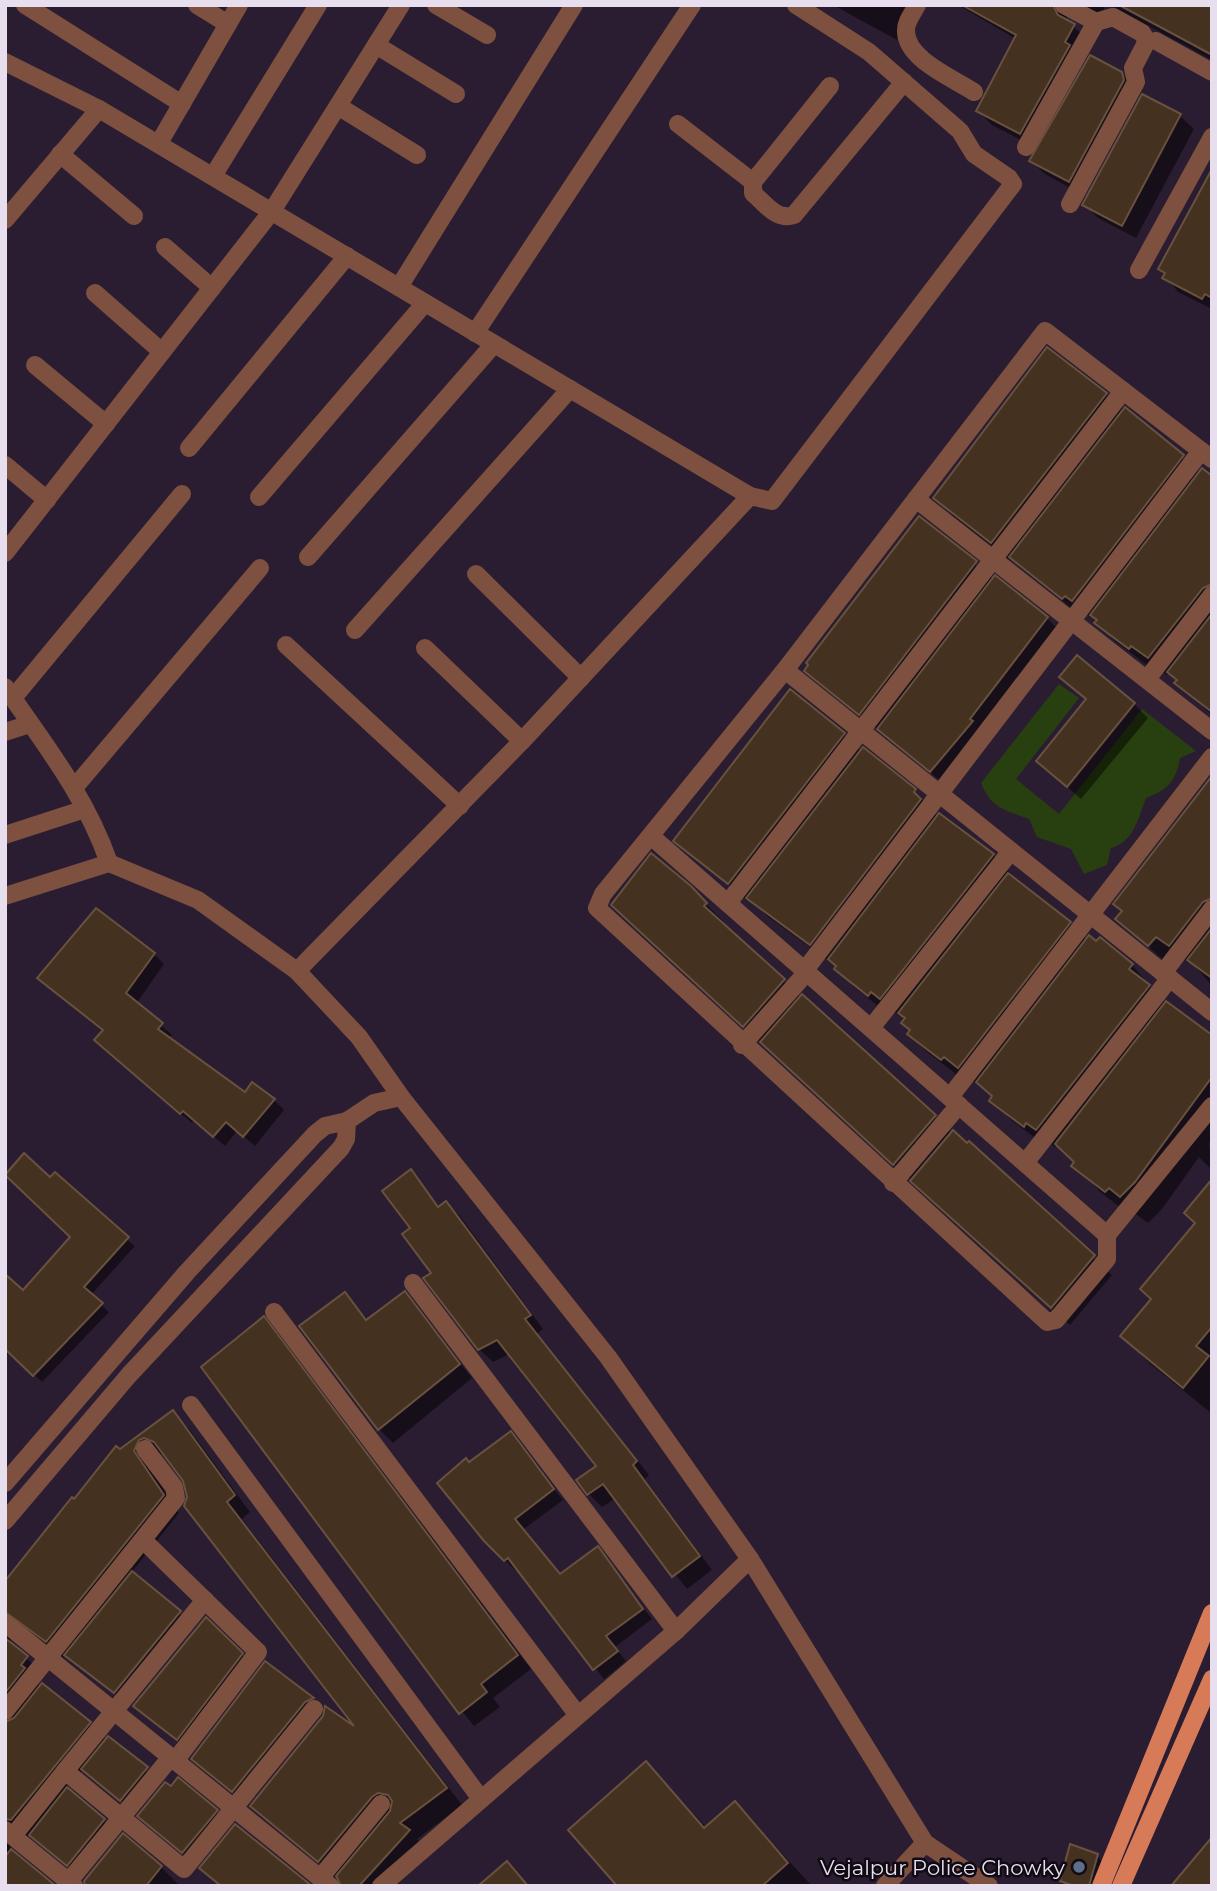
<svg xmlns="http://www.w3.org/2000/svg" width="1217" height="1891" viewBox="0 0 1217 1891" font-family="Montserrat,sans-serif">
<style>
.green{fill:#284010}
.shadow{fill:#0007}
.building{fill:#453120;stroke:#68513f;stroke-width:2}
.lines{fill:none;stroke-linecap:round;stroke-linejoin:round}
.minor{stroke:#7d503f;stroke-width:18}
.major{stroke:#d67a58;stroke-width:18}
.service-dot{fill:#5c6f8a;stroke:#0f0a13;stroke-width:2.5}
.labels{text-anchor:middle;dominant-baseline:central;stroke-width:5;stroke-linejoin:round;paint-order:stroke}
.poi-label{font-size:21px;fill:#e7dfed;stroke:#0f0a13;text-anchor:end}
</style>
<rect width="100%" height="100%" fill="#2a1d31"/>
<path class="green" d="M1059,684L1079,698L1016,779L1059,814L1142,709L1196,751L1180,758C1176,781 1168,790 1146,798C1138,818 1134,842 1111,848L1107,865L1084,874L1071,849L1037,837L1029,819C1005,810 991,808 981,783Z"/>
<g class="shadow">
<polygon points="833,5 915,5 897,40"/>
<polygon points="958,5 1106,5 1100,16 1068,13 1066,21 1088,39 1034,147 992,125 978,111 1016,39"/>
<polygon points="1110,5 1212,5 1212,60"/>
<polygon points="1121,73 1135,88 1083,195 1045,174 1031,161"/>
<polygon points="1143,96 1180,116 1194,129 1136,238 1098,218 1085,205"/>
<polygon points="1212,173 1212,309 1178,292 1160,269"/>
<polygon points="1106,394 1200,473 1212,478 1212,715 1176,683 1178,681 1170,673 1167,675 1150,663 1148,666 1115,641 1093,615 1091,618 1084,612 1081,616 1012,558 1010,560 953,516 935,498"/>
<polygon points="919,518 994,580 995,578 1047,618 1065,637 949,788 806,670"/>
<polygon points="1061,677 1134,704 1148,718 1081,799 1038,761 1087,701"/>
<polygon points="844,734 861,752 915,791 938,818 940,815 993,855 1011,874 1009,876 1070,923 1087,940 1132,965 1166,1004 1212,1038 1212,1139 1209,1143 1212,1170 1199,1157 1162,1209 1148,1223 1136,1214 1133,1217 1100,1192 1058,1144 1055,1147 1045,1140 1043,1144 1010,1119 979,1082 977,1084 963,1074 960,1077 927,1052 909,1034 911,1032 903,1023 906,1019 901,1013 899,1016 890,1009 887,1013 854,987 831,959 829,961 767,916 749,898 747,901 676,840"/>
<polygon points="1212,778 1212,986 1190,960 1188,963 1176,954 1167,963 1117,919"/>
<polygon points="706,904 724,922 722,925 802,998 952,1134 967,1146 970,1144 1112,1275 1070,1325 631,923"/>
<polygon points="154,954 164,964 136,1004 172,1035 168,1038 245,1095 274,1100 284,1110 255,1146 237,1131 225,1146 194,1120 192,1123 106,1050 105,1031 39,978"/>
<polygon points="411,1172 440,1208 446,1203 460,1216 543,1329 537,1334 649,1475 645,1479 712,1570 687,1589 616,1498 602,1507 589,1494 598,1466 510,1354 493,1362 479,1349 433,1273 412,1229"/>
<polygon points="51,1180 135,1246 91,1295 109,1312 42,1382 10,1352 5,1357 5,1279 23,1292 73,1238"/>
<polygon points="1212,1182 1212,1412 1211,1413 1149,1363 1123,1336 1153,1300 1196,1223"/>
<polygon points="345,1294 368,1320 405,1294 472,1378 393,1443 379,1429"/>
<polygon points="264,1318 277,1332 531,1669 493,1698 500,1707 474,1726 398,1632"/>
<polygon points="172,1412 189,1429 250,1512 242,1519 462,1805 417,1839 425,1848 391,1886 343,1886 338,1875 336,1877 252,1806 325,1712 319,1715 246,1804 194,1759 266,1664 325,1712 360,1733 189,1497 185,1480 162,1453 154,1457 150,1469 179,1513 131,1573 194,1626 129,1705 66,1654 63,1657 26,1628 17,1629 10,1638 12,1646 44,1674 37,1683 41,1687 155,1778 128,1806 83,1769 66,1789 113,1829 77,1873 30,1833 28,1836 19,1835 13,1839 11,1849 55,1886 5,1886 5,1584 120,1451"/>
<polygon points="511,1434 563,1500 524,1529 561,1575 597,1549 652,1619 615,1647 626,1661 604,1679 518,1568 515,1570 485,1540 470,1464"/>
<polygon points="206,1620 255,1668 191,1752 135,1706"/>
<polygon points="646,1763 707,1828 735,1803 812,1886 618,1886"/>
<polygon points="216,1811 225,1820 192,1861 149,1825"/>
<polygon points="1097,1856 1106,1865 1100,1886 1067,1886 1062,1880"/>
<polygon points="161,1867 178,1884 176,1886 85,1886"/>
</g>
<g class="building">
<polygon points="962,5 1053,5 1058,15 1075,24 1065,42 1070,45 1020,134 976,111 1016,35"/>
<polygon points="1119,5 1212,5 1212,55 1190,43"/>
<polygon points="1090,55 1122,72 1124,80 1069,182 1029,161"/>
<polygon points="1142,94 1181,114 1122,226 1082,205"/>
<polygon points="1212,169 1212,298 1205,294 1202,299 1162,278 1165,273 1158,269"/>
<polygon points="1047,347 1107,393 991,543 933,498"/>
<polygon points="1125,407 1184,455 1072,601 1065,596 1062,599 1009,557"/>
<polygon points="1202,468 1212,476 1212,584 1203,588 1148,658 1131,646 1129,649 1094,623 1097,620 1090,615"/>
<polygon points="919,516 977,561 859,715 804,671 808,665 806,663"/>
<polygon points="995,575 1048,617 970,719 973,721 930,772 877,729"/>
<polygon points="1212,614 1212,712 1174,683 1177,680 1167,672"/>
<polygon points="1077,655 1135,703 1067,787 1036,761 1086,699 1059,677"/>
<polygon points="790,689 845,733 728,884 673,841"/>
<polygon points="863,747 916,789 914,792 921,799 810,945 746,898"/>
<polygon points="1212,776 1212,898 1203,902 1169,946 1156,937 1148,946 1115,919 1122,911 1113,904"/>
<polygon points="939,813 994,854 880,999 871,992 868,996 834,969 836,966 828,959"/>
<polygon points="651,853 691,886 707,903 704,906 785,979 743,1027 611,905"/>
<polygon points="1008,873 1071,922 958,1068 944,1057 941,1060 907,1034 910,1030 901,1023 905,1018 898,1013"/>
<polygon points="96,908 155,953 126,993 163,1023 158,1029 245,1092 252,1082 275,1099 243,1137 226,1122 213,1137 183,1111 180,1114 94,1040 103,1030 37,978"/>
<polygon points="1212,928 1212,978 1187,960"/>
<polygon points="1089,935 1096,941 1100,937 1133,964 1129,969 1150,985 1036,1130 1026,1123 1024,1127 989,1101 992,1096 976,1082"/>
<polygon points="802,994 936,1115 893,1165 760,1042"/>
<polygon points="1166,1001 1212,1035 1212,1077 1135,1182 1120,1197 1109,1188 1105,1192 1071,1166 1074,1162 1055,1144"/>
<polygon points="953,1130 967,1143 969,1141 1095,1255 1051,1308 910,1181"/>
<polygon points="24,1153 50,1177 55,1172 129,1237 84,1287 103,1303 33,1376 5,1349 5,1274 23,1290 70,1237 5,1175"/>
<polygon points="411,1169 438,1207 446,1201 531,1315 525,1319 637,1461 633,1465 700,1556 672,1577 603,1484 587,1495 576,1480 596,1466 497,1340 478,1350 423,1278 431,1273 402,1234 410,1228 382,1191"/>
<polygon points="1212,1179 1212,1327 1196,1346 1209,1356 1183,1388 1120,1336 1151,1299 1140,1289 1195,1223 1184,1213"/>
<polygon points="405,1291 460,1364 378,1430 299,1326 345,1292 366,1320"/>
<polygon points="264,1316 518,1655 481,1684 487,1692 459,1714 201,1367"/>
<polygon points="173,1410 235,1495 227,1502 447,1788 400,1823 410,1830 359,1886 341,1886 336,1876 390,1811 392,1801 388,1795 378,1793 372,1797 318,1862 250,1806 323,1716 325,1706 354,1726 184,1506 187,1497 183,1481 154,1442 144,1438 139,1440 134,1451 164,1495 46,1642 5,1612 5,1581 72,1497 74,1499 116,1446 120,1449"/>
<polygon points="511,1431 554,1489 515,1519 560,1574 598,1546 643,1609 606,1636 618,1651 593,1670 508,1558 504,1561 484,1541 437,1483 466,1458 469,1462"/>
<polygon points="132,1571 181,1611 114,1693 64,1655"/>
<polygon points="206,1617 243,1653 177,1740 133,1706"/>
<polygon points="5,1638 28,1656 21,1665 25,1668 5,1693"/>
<polygon points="265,1661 314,1698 305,1702 232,1792 191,1759"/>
<polygon points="42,1683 91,1722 11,1820 5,1819 5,1722 14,1718"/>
<polygon points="108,1736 148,1767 120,1801 81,1769"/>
<polygon points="646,1761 704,1828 735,1801 788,1863 762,1886 617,1886 568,1830"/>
<polygon points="178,1777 218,1810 182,1853 137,1816 165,1782 171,1786"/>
<polygon points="67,1787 105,1819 67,1866 29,1835"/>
<polygon points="235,1824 312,1886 221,1886 199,1868"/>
<polygon points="123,1833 162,1866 146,1886 85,1886 84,1881"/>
<polygon points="1212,1837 1212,1886 1171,1886"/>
<polygon points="1070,1844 1098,1854 1089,1886 1074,1886 1060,1881"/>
<polygon points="11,1849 56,1886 5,1886 5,1857"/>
<polygon points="507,1861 528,1886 478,1886"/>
</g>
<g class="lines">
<g class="minor">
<polyline points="25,5 182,104"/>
<polyline points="197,5 228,24"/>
<polyline points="436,5 487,35"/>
<path d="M917,5C913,13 906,21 906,30C905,59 953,78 974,92"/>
<polyline points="1064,5 1096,22"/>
<polyline points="1156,41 1212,72"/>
<polyline points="376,45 456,94"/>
<polyline points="5,62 99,109"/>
<polyline points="338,106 417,155"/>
<path d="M678,124L753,182V193C765,204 777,221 794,215L904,82"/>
<polyline points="159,143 239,5"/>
<polyline points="1026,147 1096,22 1113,17 1142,33 1147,41 1133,68 1136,82 1070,204"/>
<polyline points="60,154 134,216"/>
<polyline points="213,176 318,5"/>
<polyline points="753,182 830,86"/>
<polyline points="5,220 99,109 750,496 772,501 1013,184 1009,178 974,154 960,131 869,52 796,5"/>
<polyline points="165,247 212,288"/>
<polyline points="1139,270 1212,137"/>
<polyline points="399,287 574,5"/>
<polyline points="95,293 162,352"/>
<polyline points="475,333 692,5"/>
<polyline points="35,365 106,424"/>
<polyline points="189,448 347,256"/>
<polyline points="1212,459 1045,331 785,670 603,894 597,908 1047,1322 1056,1320 1107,1259 1107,1235 1212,1106"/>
<polyline points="5,465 47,500"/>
<polyline points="259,497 425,303"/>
<polyline points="916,499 1212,731"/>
<polyline points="5,553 272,211 401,5"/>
<polyline points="308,557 494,344"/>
<polyline points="476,574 581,678"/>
<polyline points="355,630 570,389"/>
<polyline points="286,645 460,806"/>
<polyline points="425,648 522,741"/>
<polyline points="785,670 1212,1012"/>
<polyline points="1147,679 1212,595"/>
<path d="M5,687C44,743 87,798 109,863"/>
<polyline points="13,698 182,494"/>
<polyline points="5,732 30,724"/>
<polyline points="74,788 260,568"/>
<polyline points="5,835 85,809"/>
<polyline points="652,837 1107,1235"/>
<polyline points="5,896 109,863 198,900 297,971 359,1037 401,1097 608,1357 750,1559 925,1843 989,1886"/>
<polyline points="728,903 1123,391"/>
<polyline points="805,970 1201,451"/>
<polyline points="297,971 522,741 750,496"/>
<polyline points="1163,973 1212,909"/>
<polyline points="871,1028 1011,851"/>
<polyline points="742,1045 807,972"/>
<polyline points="950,1097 1212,757"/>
<polyline points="347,1121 374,1103 401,1097"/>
<polyline points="1025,1163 1170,978"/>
<polyline points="893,1183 959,1105"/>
<polyline points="413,1283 676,1631"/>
<polyline points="274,1312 577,1714"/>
<polyline points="191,1405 481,1799"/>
<polyline points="5,1483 187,1272 315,1134 325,1126 347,1121 346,1139 341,1148 129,1375 5,1521"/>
<polyline points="143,1540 258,1652 175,1761"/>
<polyline points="5,1623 330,1886"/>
<polyline points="5,1711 176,1498 174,1487 145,1449"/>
<polyline points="65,1771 205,1600"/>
<polyline points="5,1830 74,1886"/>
<polyline points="13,1836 65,1771 184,1869 314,1709"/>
<polyline points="320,1878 381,1804"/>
<polyline points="69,1881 171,1757"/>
<polyline points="381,1886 676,1631 750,1559"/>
<polyline points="885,1886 925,1843"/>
</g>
<g class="major">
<polyline points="1101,1886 1212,1613"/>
<polyline points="1121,1886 1212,1679"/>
</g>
</g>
<circle class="service-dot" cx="1079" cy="1867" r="7"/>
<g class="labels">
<g class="poi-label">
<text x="1065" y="1867">Vejalpur Police Chowky</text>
</g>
</g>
<rect width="1217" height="1891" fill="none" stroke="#e7dfed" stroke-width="14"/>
</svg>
